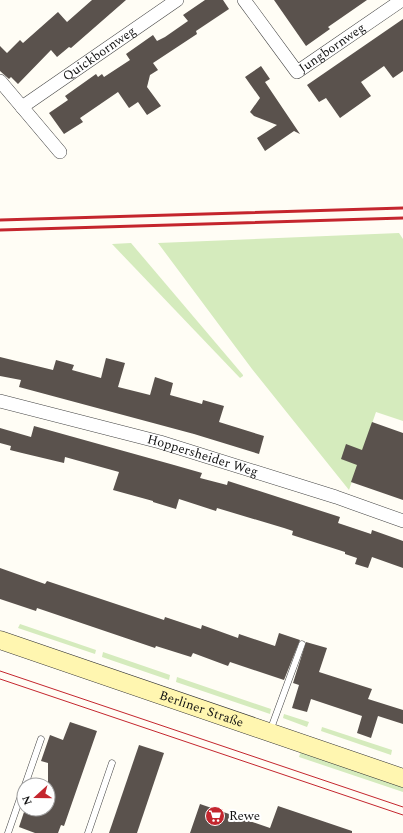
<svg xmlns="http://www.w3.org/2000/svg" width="403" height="833" viewBox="0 0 403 833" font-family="Spectral,serif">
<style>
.green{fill:#d5ebbd}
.building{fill:#5a524d}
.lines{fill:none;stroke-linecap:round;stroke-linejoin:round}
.service-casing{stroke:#444;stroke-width:7}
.minor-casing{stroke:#444;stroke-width:14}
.secondary-casing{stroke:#333;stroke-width:19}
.service{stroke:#fff;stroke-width:6}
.minor{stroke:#fff;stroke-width:13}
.secondary{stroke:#fff6b0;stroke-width:18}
.tram{stroke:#c4262e;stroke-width:1}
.rail{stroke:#c4262e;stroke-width:3}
.labels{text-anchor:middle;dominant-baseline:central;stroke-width:4;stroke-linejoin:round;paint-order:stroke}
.street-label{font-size:13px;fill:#111;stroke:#fff}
.poi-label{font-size:13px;fill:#111;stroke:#fff;text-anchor:start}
</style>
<rect width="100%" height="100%" fill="#fffdf5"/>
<g class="green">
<polygon points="399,233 403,239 403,421 376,412 349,490 252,369 158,243"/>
<polygon points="131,243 243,375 243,376 240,378 112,244"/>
<polygon points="20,624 96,650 95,654 18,628"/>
<polygon points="103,652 170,675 169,680 102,657"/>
<polygon points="177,677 271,709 270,714 176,682"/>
<polygon points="284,714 309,722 307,727 283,718"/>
<polygon points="322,727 392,750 391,755 321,731"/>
<polygon points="301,751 403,786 403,792 299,757"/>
</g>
<g class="building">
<polygon points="92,0 126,0 71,48 69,47 57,57 51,50 18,84 11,77 9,79 0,71 0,46 7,53 20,40 23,43 58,12 67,22"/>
<polygon points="205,0 223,0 229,9 196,31 197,34 153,63 158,70 150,75 147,87 161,106 147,115 138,102 129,108 118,92 80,118 83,122 64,134 49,113 68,100 65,96 96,74 98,77 102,74 104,77 130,60 126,54 153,35 157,41 165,37 188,21 183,15"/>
<polygon points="274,0 367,0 328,27 330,29 306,46"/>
<polygon points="403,19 403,71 393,78 384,66 361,82 371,96 340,118 326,98 319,102 307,85"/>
<polygon points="261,66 270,79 265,82 300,134 294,131 265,151 257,138 277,125 254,116 250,112 260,98 245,77"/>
<polygon points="0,357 53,370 56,360 74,365 72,370 101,378 106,358 125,363 118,387 150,395 155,377 173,383 170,395 202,404 203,400 224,406 219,422 264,436 259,454 194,434 19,387 21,380 0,376"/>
<polygon points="372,422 403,433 403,500 351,482 357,465 341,459 346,444 362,450"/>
<polygon points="34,426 174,465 202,473 200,478 227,485 228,481 340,517 338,523 371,534 372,530 403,541 403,568 372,557 368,568 355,564 357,558 345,554 345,552 292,535 293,531 284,528 217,508 216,511 179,499 176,509 153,502 153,501 113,490 119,472 65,457 64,463 22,453 10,450 11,446 0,443 0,428 31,437"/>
<polygon points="0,568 45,584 47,581 164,620 165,617 201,629 202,625 238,638 239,634 275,646 279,633 300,640 284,680 230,662 228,666 193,653 191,657 156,646 155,648 37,608 36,611 0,599"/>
<polygon points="306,642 327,648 319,672 372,689 368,699 403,710 403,724 378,716 371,738 357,733 362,716 311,699 307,712 292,708 299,685 293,683"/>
<polygon points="70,722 97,731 64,826 61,825 58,833 35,833 19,827 25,809 48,809 48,763 41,761 50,735 63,740"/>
<polygon points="139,745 164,753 137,833 109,833"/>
<polygon points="200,804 270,828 278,806 352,831 352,833 190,833"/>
</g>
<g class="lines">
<g class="service-casing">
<g id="service">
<polyline points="270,731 302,644"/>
<polyline points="25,785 41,739"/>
<polyline points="8,833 24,787"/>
<polyline points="88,833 112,763"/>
</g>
</g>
<g class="minor-casing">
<g id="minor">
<path id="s1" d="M244,0L297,72L402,0"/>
<polyline points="0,81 60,152"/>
<path id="s2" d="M22,107L177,0"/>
<path id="s3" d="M0,401L160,442L336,497L403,521"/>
</g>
</g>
<g class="secondary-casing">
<g id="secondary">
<path id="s4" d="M0,640L403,778"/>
</g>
</g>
<use href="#service" class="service"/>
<use href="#minor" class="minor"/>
<use href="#secondary" class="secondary"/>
<g class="tram">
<polyline points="0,671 403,807"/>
<polyline points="0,679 403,815"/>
</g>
<g class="rail">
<polyline points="0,220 403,208"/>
<polyline points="0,230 403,218"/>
</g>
</g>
<defs>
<g id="supermarket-disc" transform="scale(1)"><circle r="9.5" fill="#c4262e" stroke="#fff"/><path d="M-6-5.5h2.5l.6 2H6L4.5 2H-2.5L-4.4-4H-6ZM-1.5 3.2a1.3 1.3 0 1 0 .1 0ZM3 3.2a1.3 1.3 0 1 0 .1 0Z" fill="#fff"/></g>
</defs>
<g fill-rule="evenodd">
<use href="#supermarket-disc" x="215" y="816"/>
</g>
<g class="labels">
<g class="street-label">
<text stroke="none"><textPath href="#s1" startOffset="132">Jungbornweg</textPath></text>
<text stroke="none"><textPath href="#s2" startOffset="94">Quickbornweg</textPath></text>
<text stroke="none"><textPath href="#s3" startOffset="210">Hoppersheider Weg</textPath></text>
<text stroke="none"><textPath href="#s4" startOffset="213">Berliner Straße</textPath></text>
</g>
<g class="poi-label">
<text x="229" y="816">Rewe</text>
</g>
</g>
<g transform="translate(36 797) rotate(249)"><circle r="19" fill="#ffffff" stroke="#a0a0a0"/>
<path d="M0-3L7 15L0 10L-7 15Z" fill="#c4262e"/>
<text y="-6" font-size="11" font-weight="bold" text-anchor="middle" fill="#111111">N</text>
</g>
</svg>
